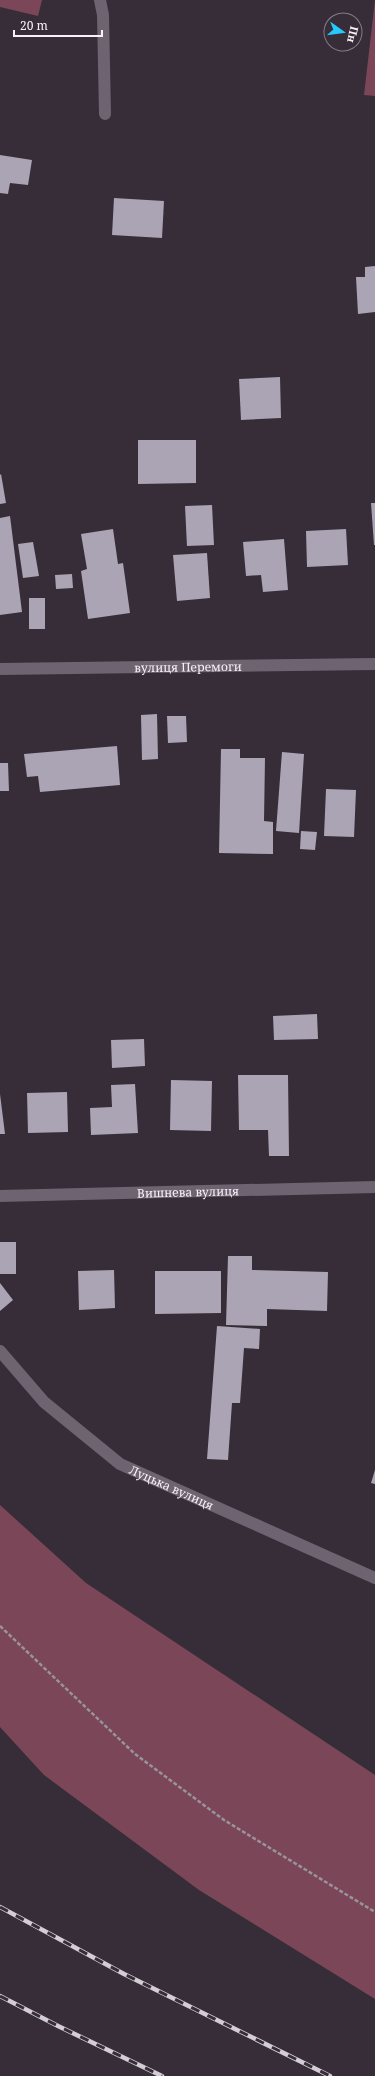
<svg xmlns="http://www.w3.org/2000/svg" width="375" height="2076" viewBox="0 0 375 2076" font-family="'Noto Serif',serif">
<style>
.green{fill:#7b4758}
.building{fill:#aaa4b4}
.lines{fill:none;stroke-linecap:round;stroke-linejoin:round}
.path{stroke:#9a939c;stroke-width:2.5;stroke-dasharray:4 2;stroke-linecap:butt}
.lane{stroke:#6e6370;stroke-width:12}
.street{stroke:#6e6370;stroke-width:12}
.rail-casing{stroke:#d3cdd4;stroke-width:4.5}
.rail{stroke:#362d38;stroke-width:3;stroke-dasharray:9;stroke-linecap:butt}
.labels{text-anchor:middle;dominant-baseline:central;stroke-width:4;stroke-linejoin:round;paint-order:stroke}
.street-label{font-size:12px;fill:#f7f1f8;stroke:#362d38}
</style>
<rect width="100%" height="100%" fill="#362d38"/>
<g class="green">
<polygon points="0,0 42,0 38,16 0,7"/>
<polygon points="375,0 375,96 364,95"/>
<polygon points="0,1505 86,1583 375,1775 375,1999 199,1890 44,1775 0,1727"/>
</g>
<g class="building">
<polygon points="0,155 32,160 28,185 10,183 8,194 0,193"/>
<polygon points="114,198 164,201 162,238 112,235"/>
<polygon points="375,266 375,312 358,314 356,277 365,277 365,267"/>
<polygon points="280,377 281,418 241,420 239,379"/>
<polygon points="138,440 196,440 196,483 138,484"/>
<polygon points="1,474 6,503 0,504 0,475"/>
<polygon points="371,503 375,503 375,545 374,545"/>
<polygon points="212,505 214,545 187,546 185,506"/>
<polygon points="10,516 22,612 0,615 0,518"/>
<polygon points="113,529 118,564 123,563 130,613 88,619 81,571 87,569 81,534"/>
<polygon points="346,529 348,565 307,567 306,531"/>
<polygon points="284,539 288,590 263,592 261,575 246,576 243,542"/>
<polygon points="33,542 39,576 23,578 18,544"/>
<polygon points="207,553 210,598 177,601 173,555"/>
<polygon points="72,574 73,588 56,589 55,575"/>
<rect x="29" y="598" width="16" height="31"/>
<polygon points="157,714 158,759 142,760 141,715"/>
<polygon points="167,716 186,716 187,742 168,743"/>
<polygon points="117,746 120,785 40,792 38,776 27,777 24,754"/>
<polygon points="221,749 240,749 240,758 265,758 264,821 273,822 273,854 219,853"/>
<polygon points="282,752 304,754 299,833 276,831"/>
<polygon points="0,763 8,763 9,791 0,791"/>
<polygon points="326,789 356,790 354,837 324,836"/>
<polygon points="301,831 317,832 315,850 300,849"/>
<polygon points="317,1014 318,1039 274,1040 273,1016"/>
<polygon points="144,1039 145,1066 112,1068 111,1040"/>
<polygon points="238,1075 288,1075 289,1156 269,1156 268,1130 239,1130"/>
<polygon points="171,1080 212,1081 211,1131 170,1130"/>
<polygon points="135,1084 138,1133 91,1135 90,1108 112,1107 111,1085"/>
<polygon points="67,1092 68,1132 28,1133 27,1093"/>
<polygon points="0,1094 5,1134 0,1134"/>
<rect x="0" y="1242" width="16" height="32"/>
<polygon points="228,1256 252,1256 252,1270 328,1272 327,1311 267,1309 267,1326 226,1325"/>
<polygon points="114,1270 115,1308 79,1310 78,1271"/>
<polygon points="155,1271 221,1271 221,1313 155,1314"/>
<polygon points="0,1283 13,1300 0,1311"/>
<polygon points="217,1326 260,1329 259,1349 244,1348 240,1403 232,1403 228,1460 207,1459"/>
<polygon points="375,1470 375,1484 371,1483"/>
</g>
<g class="lines">
<polyline class="path" points="0,1626 135,1754 224,1820 375,1912"/>
<polyline class="lane" points="100,0 103,15 105,114"/>
<g class="street">
<path id="s1" d="M0,669L375,664"/>
<path id="s2" d="M0,1196L375,1187"/>
<path id="s3" d="M0,1351L44,1402L120,1464L375,1578"/>
</g>
<g class="rail-casing">
<g id="rail">
<polyline points="0,1907 124,1974 330,2076"/>
<polyline points="0,1996 58,2026 162,2076"/>
</g>
</g>
<use href="#rail" class="rail"/>
</g>
<g class="labels">
<g class="street-label">
<text stroke="none"><textPath href="#s1" startOffset="188">вулиця Перемоги</textPath></text>
<text stroke="none"><textPath href="#s2" startOffset="188">Вишнева вулиця</textPath></text>
<text stroke="none"><textPath href="#s3" startOffset="222">Луцька вулиця</textPath></text>
</g>
</g>
<g transform="translate(343 32) rotate(104)"><circle r="19" fill="#362d38" stroke="#837b85"/>
<path d="M0-3L7 15L0 10L-7 15Z" fill="#26c9fe"/>
<text y="-6" font-size="11" font-weight="bold" text-anchor="middle" fill="#f7f1f8">Пн</text>
</g>
<path d="M14 30v6h88v-6" fill="none" stroke="#f7f1f8" stroke-width="2"/>
<text x="20" y="30" font-size="12" fill="#f7f1f8" stroke="#362d38" stroke-width="3" paint-order="stroke">20 m</text>
</svg>
